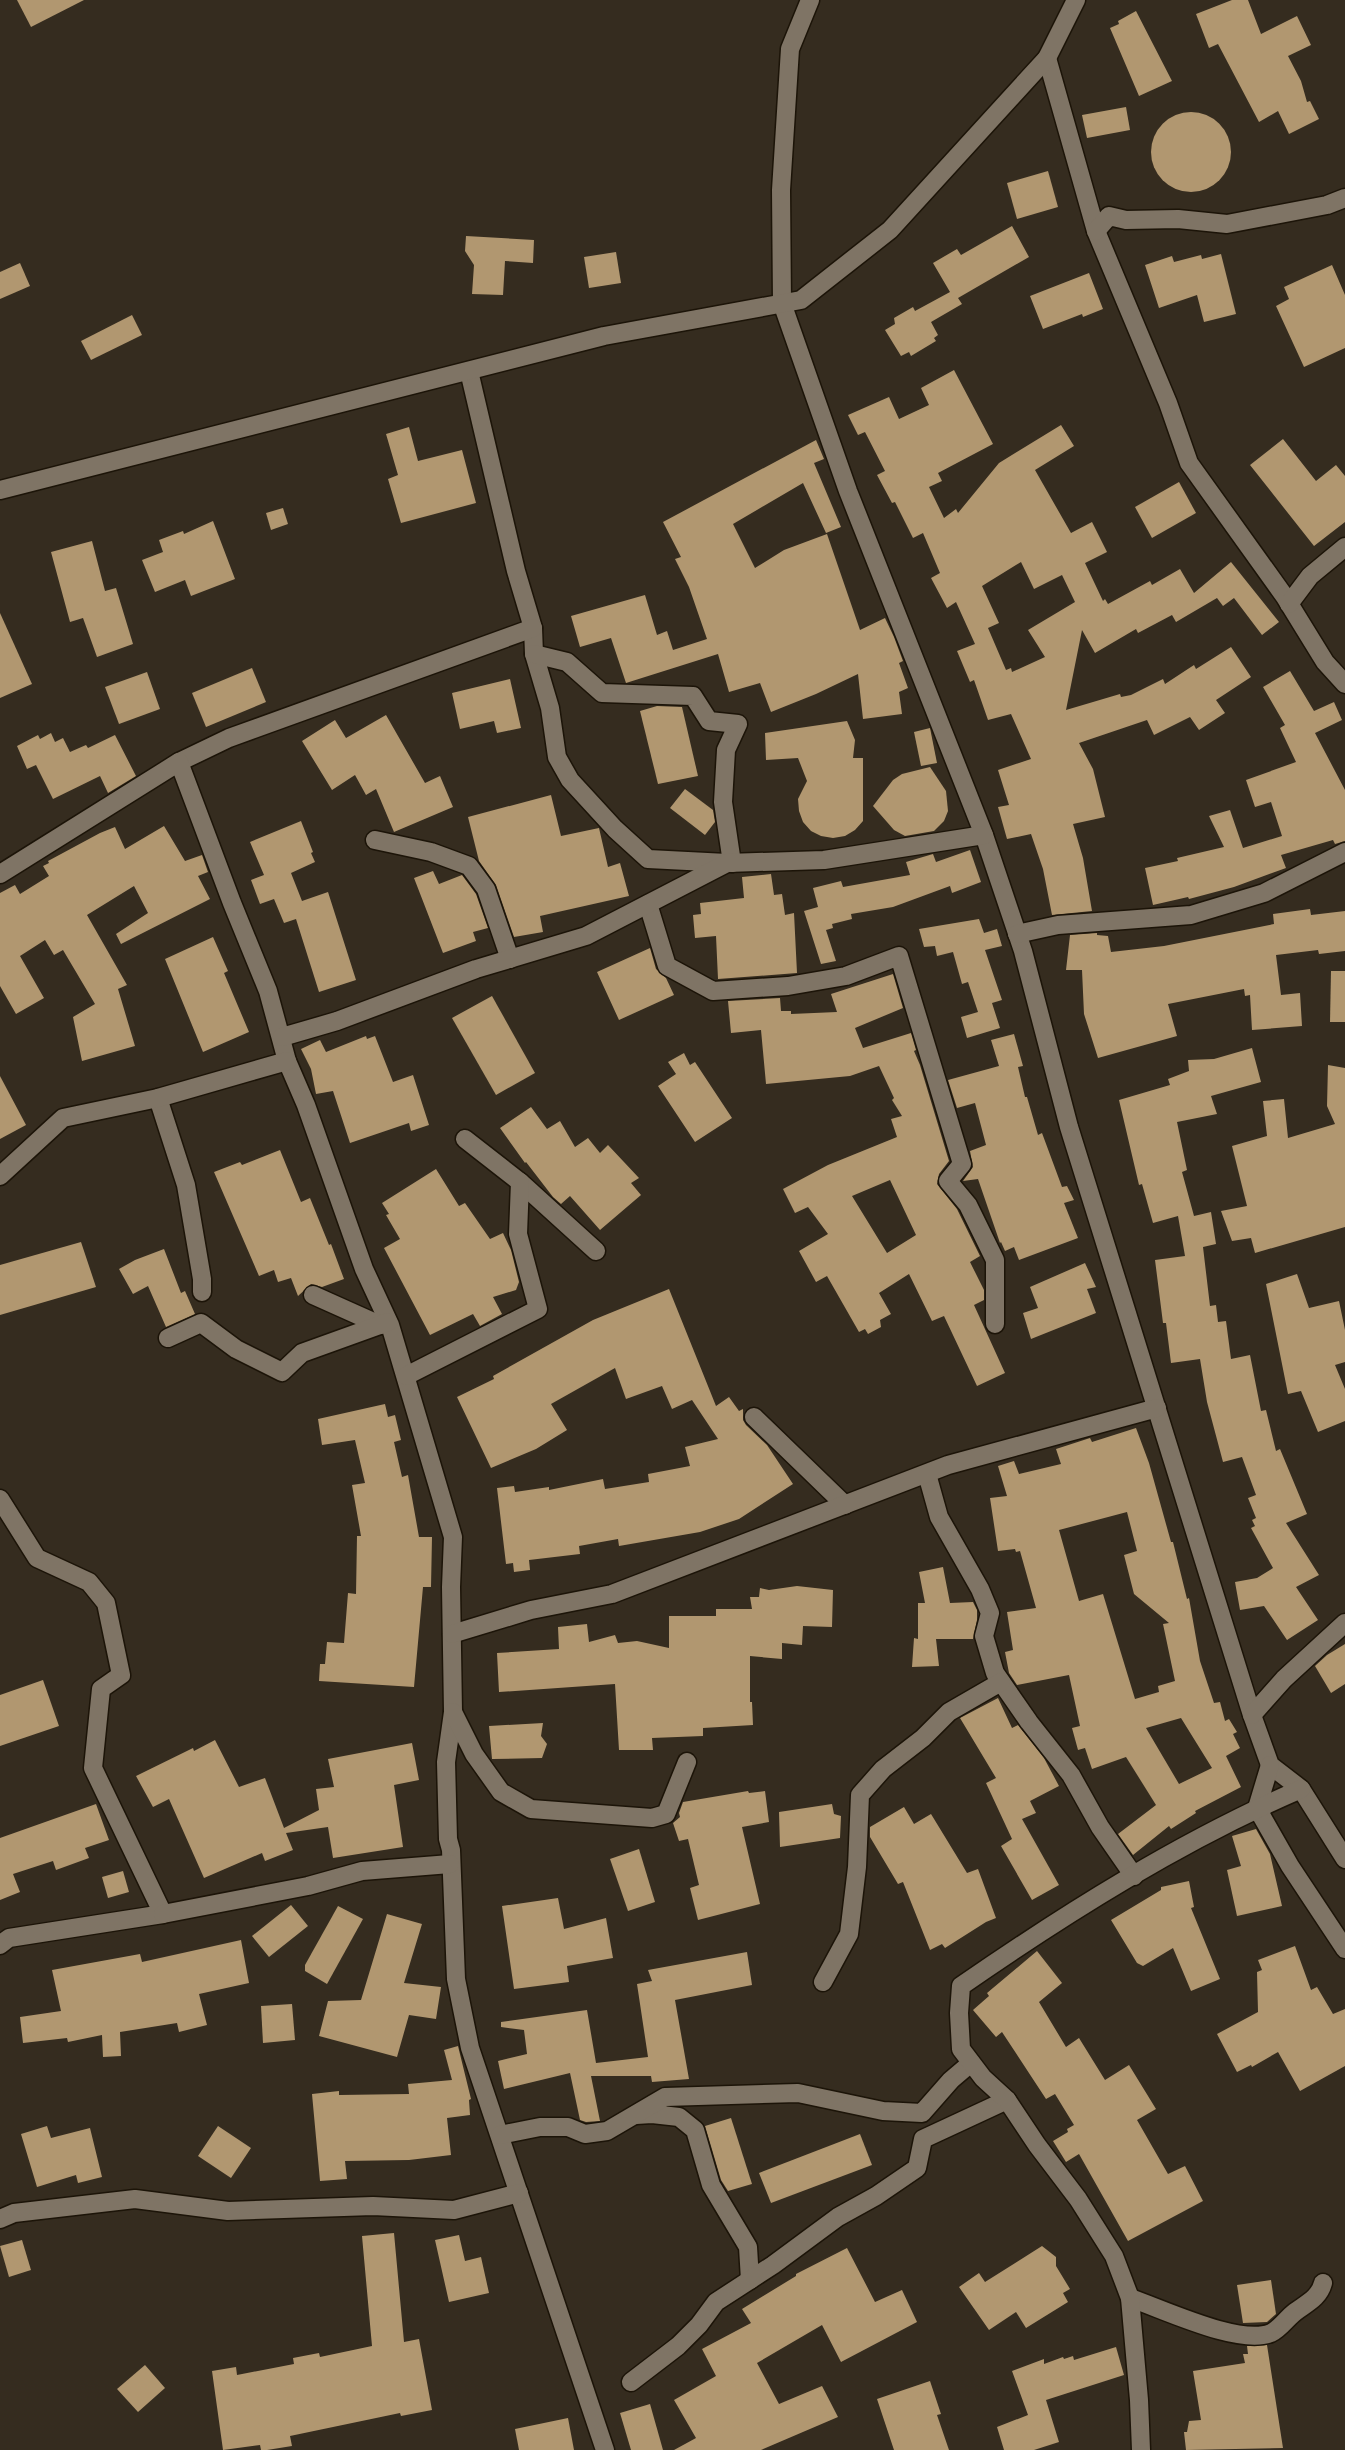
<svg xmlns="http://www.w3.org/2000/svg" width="1345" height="2450" viewBox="0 0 1345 2450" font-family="'Fira Sans Condensed',sans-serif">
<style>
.building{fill:#b19770;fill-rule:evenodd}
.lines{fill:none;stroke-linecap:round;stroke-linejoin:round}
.minor-casing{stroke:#1c1408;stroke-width:21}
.minor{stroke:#7f7465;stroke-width:18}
</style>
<rect width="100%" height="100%" fill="#352c1f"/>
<g class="building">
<polygon points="17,0 84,0 31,27"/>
<polygon points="1232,0 1248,0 1261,34 1297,16 1311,45 1288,56 1301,81 1307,102 1310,101 1319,119 1289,134 1278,111 1259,122 1218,44 1209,48 1196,14"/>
<polygon points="1136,11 1172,81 1139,96 1110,28 1119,24 1118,21"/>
<polygon points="1126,107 1130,130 1087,138 1082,115"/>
<circle cx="1191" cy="152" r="40"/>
<polygon points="1048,171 1058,207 1017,219 1007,183"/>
<polygon points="1012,226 1029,257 958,298 962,304 931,322 938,335 934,338 936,341 911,356 909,352 901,356 885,330 895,324 894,318 913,307 915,311 950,292 933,263 957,249 961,255"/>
<polygon points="466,236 534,240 533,263 505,261 503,295 472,294 474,265 465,251"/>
<polygon points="616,252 621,283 589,288 584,257"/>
<polygon points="1221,254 1236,314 1204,322 1197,295 1159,308 1145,265 1172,256 1174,262 1201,255 1202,259"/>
<polygon points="20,263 30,286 0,299 0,272"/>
<polygon points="1332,265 1345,295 1345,348 1304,367 1276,306 1289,299 1284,287"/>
<polygon points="1089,273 1103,309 1083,317 1082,314 1043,329 1030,296"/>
<polygon points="132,315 142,335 91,360 81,341"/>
<path d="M954,370L993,444L938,473L942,481L929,487L944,518L956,509L958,513L999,463L1061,425L1074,446L1035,470L1071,533L1092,522L1107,552L1085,563L1103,601L1105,599L1108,604L1150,581L1152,585L1180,569L1194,593L1231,562L1279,622L1262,635L1234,598L1223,606L1217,598L1176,622L1172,615L1138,633L1136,629L1095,653L1082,630L1066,710L1120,694L1121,697L1131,695L1163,679L1165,684L1194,665L1196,669L1231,647L1251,677L1216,700L1225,713L1199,730L1190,717L1154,735L1147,720L1079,743L1093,769L1105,817L1073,824L1083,858L1092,911L1052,915L1043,869L1031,834L1007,839L998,807L1009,805L998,770L1031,759L1011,714L988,720L974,680L970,682L957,651L975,644L956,602L947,608L931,578L940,573L923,533L913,538L895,502L892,503L877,475L885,471L865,432L858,435L848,415L889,397L899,419L929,405L921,388ZM1021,562L1034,589L1062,575L1075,602L1028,630L1045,657L1012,672L1011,668L1006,670L988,628L999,623L982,586Z"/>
<polygon points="409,427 418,461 462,450 476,503 401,523 388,479 398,475 386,434"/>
<polygon points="1283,439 1316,481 1336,465 1345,476 1345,522 1314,546 1250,465"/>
<polygon points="816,440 824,459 814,463 841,527 826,533 803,483 733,524 755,568 784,550 827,534 860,630 885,618 894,637 903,661 899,663 908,688 899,692 902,714 863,719 858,674 816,694 771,712 760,683 729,692 718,654 626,683 611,638 580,647 571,616 645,595 657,635 667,631 673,650 707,639 689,587 675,559 681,557 663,522"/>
<polygon points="1179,482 1196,513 1152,538 1135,507"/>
<polygon points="283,508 288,524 271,530 266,513"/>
<polygon points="213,521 235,579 191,596 185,580 155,592 142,560 163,552 159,540 183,531 184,534"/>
<polygon points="92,541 105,591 116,588 133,644 97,657 83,618 70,622 51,552"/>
<polygon points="0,613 32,684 0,698"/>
<polygon points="252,668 266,702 206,727 192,693"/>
<polygon points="1290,671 1314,711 1334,702 1342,720 1315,733 1345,790 1345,841 1335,844 1333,840 1281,855 1286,868 1234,887 1189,899 1188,897 1153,905 1145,868 1178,861 1177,858 1224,847 1209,816 1230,810 1243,848 1282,836 1271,802 1255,807 1246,780 1296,762 1280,728 1285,725 1263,687"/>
<polygon points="147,672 160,709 119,724 105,687"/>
<polygon points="510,679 521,728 497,733 494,721 460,729 452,693"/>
<polygon points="657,706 682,707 698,776 658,784 640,711"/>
<polygon points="386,715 425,783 440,776 453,807 394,832 376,789 366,795 355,775 332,790 302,741 335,720 346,738"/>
<polygon points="847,721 855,740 853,758 863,758 863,821 855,830 845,836 833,838 821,836 811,831 803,822 799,811 798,799 807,781 798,758 766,760 765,733"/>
<polygon points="930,728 937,763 921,766 914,732"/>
<polygon points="51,733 55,742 63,738 70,752 86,745 88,748 115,735 136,776 108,793 100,776 53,799 36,765 27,769 17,746 38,735 40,739"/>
<polygon points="930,767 946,791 948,811 944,821 934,831 905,836 894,830 873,806 893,780 902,774"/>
<polygon points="685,789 713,810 715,822 705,835 670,808"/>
<polygon points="551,795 561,836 599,828 608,867 620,863 629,896 540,916 543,932 514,937 496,885 479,861 468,817"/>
<polygon points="301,821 313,852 311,853 315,862 291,873 302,901 328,892 356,980 319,992 296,919 284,923 274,899 260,904 251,880 264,875 250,842"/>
<polygon points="164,826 185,861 202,855 208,872 198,876 210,899 121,944 116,934 148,913 134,886 87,915 127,985 118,989 135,1046 82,1061 73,1017 95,1004 63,950 54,955 45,940 20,956 44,998 16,1014 0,986 0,893 15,885 20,894 49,876 43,866 49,863 48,861 100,833 115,827 125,849"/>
<polygon points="970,850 981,882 952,893 950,886 893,907 851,914 852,919 832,924 833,928 826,930 836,961 821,964 804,911 818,907 813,888 841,881 843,887 910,875 906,862 933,854 936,862"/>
<polygon points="433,871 439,884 462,875 476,894 488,928 473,932 476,941 443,953 414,878"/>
<polygon points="771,874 774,895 782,894 785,915 794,913 797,973 718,979 716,936 695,938 693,915 701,914 700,903 744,898 742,877"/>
<polygon points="1310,909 1311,915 1345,911 1345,951 1319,954 1318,950 1276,955 1281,995 1300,993 1302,1026 1252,1030 1250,995 1245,996 1244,989 1168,1004 1177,1036 1098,1058 1084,1014 1082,970 1066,970 1070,935 1097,933 1097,935 1108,936 1111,952 1164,946 1274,924 1273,914"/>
<polygon points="979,919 984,933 997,929 1002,946 985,950 1002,1000 992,1003 1000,1028 967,1038 961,1017 978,1012 968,982 962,984 953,952 937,956 935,946 924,947 919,929"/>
<polygon points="213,937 228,971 224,973 249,1032 203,1052 165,959"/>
<polygon points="650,948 656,969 666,978 674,995 619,1020 597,972"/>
<polygon points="1331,971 1345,971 1345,1022 1330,1022"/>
<path d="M893,974L903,1008L855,1028L863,1048L911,1033L916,1050L914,1051L920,1065L949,1161L939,1174L937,1184L957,1209L980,1256L970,1262L984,1290V1300L974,1305L1005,1373L977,1386L944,1316L932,1321L909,1274L879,1293L891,1314L880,1320L881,1327L868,1334L865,1329L859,1332L827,1276L816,1282L799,1251L828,1234L808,1207L795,1213L783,1189L828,1165L897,1137L891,1119L902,1116L892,1100L894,1098L879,1066L850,1076L766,1084L761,1030L731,1033L728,1001L780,998L781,1011H791V1014L837,1012L831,994ZM890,1180L916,1235L887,1253L852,1196Z"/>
<polygon points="492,996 535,1073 496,1095 452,1018"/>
<polygon points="1014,1034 1023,1066 1018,1067 1025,1097 1027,1097 1038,1135 1042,1133 1062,1187 1067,1186 1074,1200 1064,1203 1078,1238 1019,1260 1014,1247 1005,1251 1001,1242 1000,1243 978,1179 963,1181 973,1167 970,1151 986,1145 975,1103 957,1108 948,1080 999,1066 991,1040"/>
<polygon points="366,1036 367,1039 375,1036 393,1082 413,1075 429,1125 411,1131 409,1123 350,1143 333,1091 316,1094 311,1069 301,1049 320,1040 326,1052"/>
<polygon points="1252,1048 1261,1082 1211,1096 1217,1114 1177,1122 1187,1170 1182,1172 1194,1216 1211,1212 1216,1244 1203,1247 1210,1306 1216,1305 1218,1322 1226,1321 1231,1359 1250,1355 1261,1411 1266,1410 1276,1451 1280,1449 1307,1514 1286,1523 1319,1575 1296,1587 1318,1620 1287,1640 1264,1606 1240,1610 1235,1582 1257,1578 1273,1568 1251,1528 1255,1526 1252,1520 1256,1518 1248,1498 1256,1495 1242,1457 1223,1462 1207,1402 1200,1359 1171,1363 1166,1323 1163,1323 1155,1260 1185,1256 1178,1216 1153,1223 1142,1184 1139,1185 1119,1100 1170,1085 1168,1079 1189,1071 1188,1060 1214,1059"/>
<polygon points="684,1053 690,1065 695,1062 732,1118 695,1142 658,1086 676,1074 668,1062"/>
<polygon points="1328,1065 1345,1068 1345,1227 1255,1253 1251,1238 1232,1241 1221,1211 1247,1206 1232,1146 1267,1136 1263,1101 1284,1099 1288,1138 1335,1124 1327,1106"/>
<polygon points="0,1076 26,1125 0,1139"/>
<polygon points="531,1107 547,1129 560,1121 575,1147 588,1138 600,1153 608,1145 639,1178 631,1183 641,1195 600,1230 570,1196 561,1204 553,1197 526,1162 525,1163 500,1128"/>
<polygon points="280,1150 301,1202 310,1198 329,1245 331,1244 344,1279 322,1287 311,1284 298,1296 291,1278 278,1282 274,1270 259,1276 214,1172 240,1162 242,1165"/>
<polygon points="436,1169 459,1206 465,1203 490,1239 503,1233 511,1250 519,1282 516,1290 493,1297 502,1314 480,1326 473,1314 430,1335 384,1248 400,1239 386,1215 389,1214 382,1203"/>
<polygon points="81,1242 96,1287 0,1315 0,1265"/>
<polygon points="164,1249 181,1293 185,1291 195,1314 166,1327 148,1286 133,1294 119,1269 135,1260"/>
<polygon points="1085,1263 1096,1287 1087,1289 1096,1313 1031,1339 1023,1313 1038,1308 1030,1287"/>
<polygon points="1297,1274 1309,1308 1339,1301 1345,1330 1345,1362 1335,1365 1345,1389 1345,1421 1318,1432 1301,1391 1288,1394 1266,1284"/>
<polygon points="669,1289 716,1406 729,1397 739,1411 743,1409 743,1420 746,1425 767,1445 793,1484 739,1519 700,1532 619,1546 618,1539 579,1546 580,1554 529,1560 530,1570 514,1572 513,1563 506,1564 497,1488 514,1486 515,1492 549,1487 549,1490 603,1479 605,1489 649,1482 648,1474 690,1466 685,1447 718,1439 692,1400 672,1409 662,1386 626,1399 615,1368 551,1404 567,1430 536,1449 491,1468 457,1397 494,1379 493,1376 593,1320"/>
<polygon points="385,1404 388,1417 395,1415 401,1440 394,1442 402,1477 408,1475 419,1537 432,1537 431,1587 423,1587 414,1687 319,1681 320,1664 325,1664 327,1642 344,1643 348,1593 356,1594 357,1536 361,1536 352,1485 365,1483 355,1440 322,1445 318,1419"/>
<path d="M1136,1428L1149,1463L1171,1542H1173L1187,1599L1189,1598L1200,1661L1214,1703L1220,1702L1225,1721L1229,1719L1237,1732L1233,1734L1240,1748L1226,1756L1241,1787L1195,1811L1196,1813L1171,1829L1169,1826L1133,1855L1118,1834L1156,1805L1126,1757L1092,1769L1085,1748L1078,1750L1072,1728L1080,1726L1069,1675L1017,1685L1009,1673L1005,1652L1013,1650L1007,1612L1036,1608L1020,1551L1016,1552L1015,1549L998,1551L990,1498L1007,1496L998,1466L1014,1461L1019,1474L1061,1464L1056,1449L1090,1438L1092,1442ZM1127,1512L1137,1551L1124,1555L1134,1594L1169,1623L1163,1624L1175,1681L1158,1686L1159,1692L1135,1699L1103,1594L1079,1601L1059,1530ZM1181,1718L1212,1768L1179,1784L1146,1728Z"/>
<polygon points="943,1567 950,1603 973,1602 977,1610 977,1620 973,1639 936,1639 939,1666 912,1667 914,1638 918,1639 918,1603 925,1603 919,1572"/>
<polygon points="797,1586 833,1590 832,1627 803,1626 802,1645 782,1643 782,1659 750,1656 750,1702 752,1702 753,1725 703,1728 703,1736 652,1738 653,1750 619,1750 615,1684 499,1692 497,1653 559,1649 558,1627 587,1624 589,1642 615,1635 618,1643 637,1641 669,1648 669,1616 716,1616 716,1609 752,1609 750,1597 759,1597 760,1588 769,1590"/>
<polygon points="1345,1644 1345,1684 1331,1693 1315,1666 1327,1655"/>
<polygon points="43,1680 59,1726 0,1746 0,1695"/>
<polygon points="998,1698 1012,1728 1018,1725 1044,1758 1059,1786 1030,1801 1036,1813 1022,1819 1059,1885 1032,1900 1001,1846 1012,1839 986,1783 996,1778 960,1718"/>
<polygon points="543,1723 541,1736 547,1744 542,1758 492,1759 489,1726"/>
<polygon points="215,1740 239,1787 265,1778 284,1828 319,1810 316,1789 334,1787 328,1759 412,1743 419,1780 394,1785 403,1847 333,1858 328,1827 286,1833 293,1850 265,1861 262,1853 204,1878 169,1799 153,1807 136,1776 193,1748 194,1751"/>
<polygon points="748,1791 749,1793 765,1791 769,1822 742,1827 760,1904 698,1920 690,1888 699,1885 688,1839 679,1841 673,1823 680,1817 679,1813 683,1802"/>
<polygon points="96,1804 109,1840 85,1848 89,1858 56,1870 53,1861 13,1874 20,1892 0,1900 0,1838"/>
<polygon points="832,1804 834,1814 841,1816 840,1838 780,1847 779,1812"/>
<polygon points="904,1807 914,1824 931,1814 967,1873 978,1869 996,1918 986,1922 945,1948 942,1944 930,1950 903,1882 898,1884 870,1837 870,1827"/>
<polygon points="1256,1829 1270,1854 1282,1906 1237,1916 1227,1870 1241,1866 1232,1836"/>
<polygon points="639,1849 655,1902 628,1911 610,1859"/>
<polygon points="123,1871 129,1892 108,1898 102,1877"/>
<polygon points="1189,1881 1194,1907 1191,1908 1220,1979 1191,1991 1173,1948 1143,1966 1137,1963 1111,1920 1161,1890 1161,1887"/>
<polygon points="558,1898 564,1929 606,1918 613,1958 567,1966 569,1982 514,1989 502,1906"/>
<polygon points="291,1905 308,1926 269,1957 252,1936"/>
<polygon points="338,1906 363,1919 327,1984 305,1971 305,1965"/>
<polygon points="387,1914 422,1924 404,1983 441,1987 436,2019 409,2015 397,2057 319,2036 328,2001 361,2000"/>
<polygon points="241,1940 249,1983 199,1994 207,2025 179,2032 177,2023 120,2032 121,2056 103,2057 102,2035 68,2042 67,2038 23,2043 20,2017 61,2011 52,1970 140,1954 142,1962"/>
<polygon points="1295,1946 1311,1990 1317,1987 1333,2014 1345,2009 1345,2066 1300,2091 1278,2052 1252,2067 1251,2065 1237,2072 1217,2034 1258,2012 1257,1972 1262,1970 1258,1960"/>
<polygon points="1037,1951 1062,1983 1039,2002 1066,2047 1079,2038 1105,2080 1129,2065 1156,2109 1137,2120 1168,2174 1185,2166 1203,2201 1128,2241 1079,2154 1066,2162 1053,2141 1068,2132 1067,2129 1074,2125 1055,2094 1046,2099 1002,2032 996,2037 973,2010 989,1996 987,1993"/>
<polygon points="747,1952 752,1985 675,2000 689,2079 652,2082 651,2076 591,2076 600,2121 586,2122 580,2120 570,2073 504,2089 498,2061 527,2054 524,2030 501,2027 501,2022 587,2010 596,2063 648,2057 637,1984 652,1981 648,1970"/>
<polygon points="292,2004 295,2040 263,2043 261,2006"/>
<polygon points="458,2046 471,2099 469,2100 470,2115 447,2118 451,2155 409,2160 345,2161 347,2179 320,2181 312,2094 339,2091 339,2095 409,2094 408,2084 452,2080 444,2050"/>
<polygon points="731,2118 752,2184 728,2191 721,2180 705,2126"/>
<polygon points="47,2126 51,2138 90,2128 102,2177 78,2183 76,2175 37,2187 21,2134"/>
<polygon points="218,2126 251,2148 231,2178 198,2156"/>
<polygon points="860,2134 872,2165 771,2203 759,2173"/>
<polygon points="394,2233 404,2342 419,2339 432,2410 401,2416 400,2413 290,2436 292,2446 267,2450 261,2450 260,2445 223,2450 212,2371 236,2367 237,2375 294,2364 293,2358 319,2353 320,2357 372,2346 362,2236"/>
<polygon points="459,2235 465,2261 481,2257 489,2293 449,2302 435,2240"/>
<polygon points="22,2240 31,2270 9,2277 0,2246"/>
<polygon points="1042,2246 1056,2257 1056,2266 1070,2289 1063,2293 1068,2302 1026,2328 1016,2312 989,2330 959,2287 979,2273 985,2282"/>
<polygon points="847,2248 875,2302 902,2290 917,2322 841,2362 822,2325 757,2363 779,2404 822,2386 838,2417 761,2450 674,2450 696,2438 674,2400 716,2376 702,2349 751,2323 742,2309 796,2276 796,2274"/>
<polygon points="1271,2280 1276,2314 1267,2322 1243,2323 1237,2285"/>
<polygon points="1267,2345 1283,2448 1186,2450 1184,2432 1187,2432 1189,2421 1201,2420 1193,2371 1245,2363 1243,2354 1248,2354 1247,2346"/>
<polygon points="1116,2347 1124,2375 1046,2400 1059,2442 1034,2450 1004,2450 997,2427 1028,2415 1012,2371 1044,2359 1044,2364 1063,2357 1064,2359 1073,2356 1074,2360"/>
<polygon points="145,2365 165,2388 138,2412 117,2389"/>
<polygon points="930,2381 941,2414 937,2415 949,2450 894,2450 877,2399"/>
<polygon points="650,2404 663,2450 631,2450 620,2413"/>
<polygon points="568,2418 574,2450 519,2450 515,2429"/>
</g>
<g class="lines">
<g class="minor-casing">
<g id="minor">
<polyline points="810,0 790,49 781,190 782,303 848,491 984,835 1023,951 1069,1127 1252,1715 1270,1765 1301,1789 1345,1859"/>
<polyline points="1047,58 1096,231 1168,403 1189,463 1285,597 1325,662 1345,684"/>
<polyline points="1096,231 1109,216 1126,220 1178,219 1227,224 1327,205 1345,198"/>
<polyline points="469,371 516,571 533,628 534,654 550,708 557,757 570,780 615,829 648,859 727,863"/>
<polyline points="0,490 604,336 801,300 890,230 1047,58 1076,0"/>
<polyline points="1289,604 1310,576 1345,547"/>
<polyline points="534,654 567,662 602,693 693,696 709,721 738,724 726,750 723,802 732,863"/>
<polyline points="179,762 229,738 533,628"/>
<polyline points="375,840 431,852 469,866 486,889 510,959"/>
<polyline points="0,874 179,762 232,903 268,991 287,1061 306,1105 364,1269 390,1325 453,1537 451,1587 453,1712 446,1762 448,1839 451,1850 456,1979 470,2048 605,2450"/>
<polyline points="648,904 667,966 713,991 788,986 846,976 899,956 962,1164 948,1181 968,1205 995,1260 995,1324"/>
<polyline points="1017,934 1058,925 1191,915 1264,893 1345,852"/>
<polyline points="282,1037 337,1021 476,969 586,936 727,863 824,860 984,835"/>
<polyline points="158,1098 186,1185 202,1279 202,1292"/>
<polyline points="0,1176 63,1118 158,1098 287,1061"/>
<polyline points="520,1182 596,1251"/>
<polyline points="313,1295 380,1325"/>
<polyline points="168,1338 201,1323 236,1349 282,1372 302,1353 388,1322"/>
<polyline points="406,1376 538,1309 518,1234 520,1182 465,1139"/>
<polyline points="754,1417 845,1505"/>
<polyline points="927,1474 939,1517 980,1589 990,1613 984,1636 995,1673 1029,1722 1071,1775 1100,1827 1134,1876"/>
<polyline points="0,1499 37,1558 89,1582 106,1603 121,1675 101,1689 93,1768 163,1914 9,1938 0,1945"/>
<polyline points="452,1634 531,1610 612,1594 948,1465 1157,1408"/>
<polyline points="453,1712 474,1754 501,1792 531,1809 652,1818 666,1814 687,1762"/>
<polyline points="1252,1715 1284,1679 1345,1623"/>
<polyline points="1270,1765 1257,1808 1290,1866 1345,1949"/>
<polyline points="163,1914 308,1886 362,1871 450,1864"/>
<polyline points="823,1982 849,1934 857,1867 860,1795 883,1769 923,1738 949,1712 1001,1682"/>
<polyline points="636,2115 652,2114 679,2117 695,2130 711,2185 748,2247 750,2280"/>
<polyline points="500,2135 540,2127 568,2127 585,2134 607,2131 665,2097 798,2093 883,2111 922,2113 951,2080 971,2063"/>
<polyline points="0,2219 14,2213 135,2199 228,2211 373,2206 454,2210 519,2193"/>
<path d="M1130,2298C1163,2309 1239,2346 1271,2333C1280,2329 1287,2318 1295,2312C1307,2303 1319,2298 1323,2283"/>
<polyline points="631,2382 678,2346 699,2325 716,2302 773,2265 838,2217 876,2196 917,2168 923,2139 1007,2100"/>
<path d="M1141,2450L1139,2400L1130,2298L1114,2256L1078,2199L1037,2145L1007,2100L983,2078L961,2049L959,2013L961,1986C1068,1912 1181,1841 1301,1789"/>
</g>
</g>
<use href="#minor" class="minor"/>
</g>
</svg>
